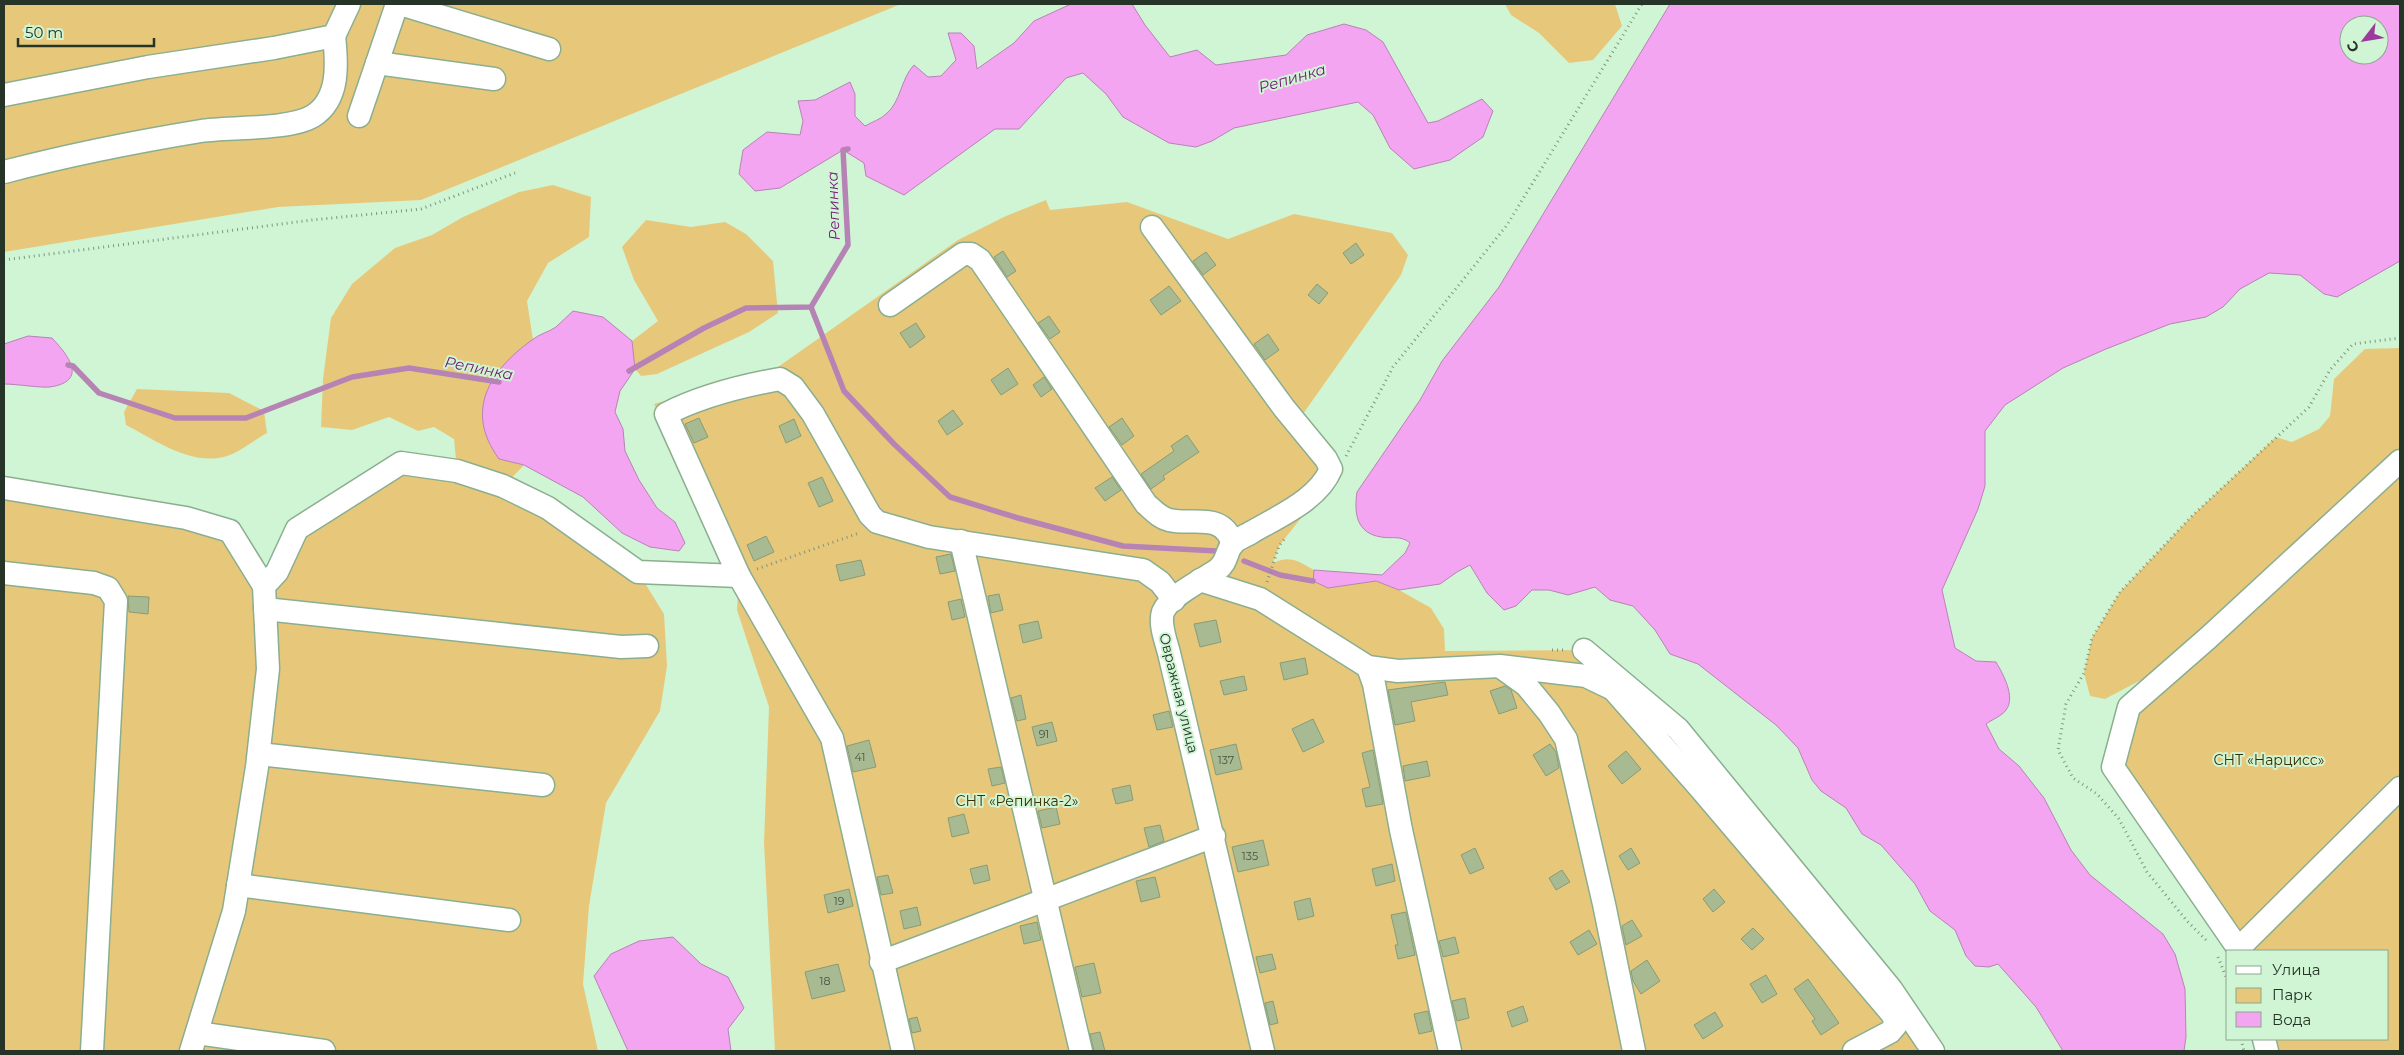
<svg xmlns="http://www.w3.org/2000/svg" width="2404" height="1055" viewBox="0 0 2404 1055" font-family="Montserrat,sans-serif">
<style>
.green{fill:#e7c87b}
.water{fill:#f4a5f1;stroke:#b683b5;fill-rule:evenodd}
.lines{fill:none;stroke-linecap:round;stroke-linejoin:round}
.stream{stroke:#b683b5;stroke-width:5.5}
.building{fill:#a7ba92;stroke:#8a9b75}
.minor-casing{stroke:#8bae8f;stroke-width:25}
.path{stroke:#7d9780;stroke-width:3;stroke-dasharray:1 4;stroke-linecap:butt}
.minor{stroke:#fff;stroke-width:22}
.labels{text-anchor:middle;dominant-baseline:central;stroke-width:4;stroke-linejoin:round;paint-order:stroke}
.number-label{font-size:11px;fill:#465642}
.street-label{font-size:14px;fill:#263428;stroke:#d0f5d4}
.park-label{font-size:14px;fill:#3f2e00;stroke:#d0f5d4}
.water-label{font-size:15px;font-style:italic;fill:#711472;stroke:#d0f5d4}
</style>
<rect width="100%" height="100%" fill="#d0f5d4"/>
<g class="green">
<polygon points="4,4 901,4 421,200 278,207 4,252"/>
<polygon points="1505,4 1615,4 1622,26 1593,60 1569,63 1539,33 1511,15"/>
<polygon points="553,185 591,197 589,237 548,263 527,301 533,340 507,363 499,459 524,465 504,486 638,572 664,614 667,666 660,711 606,803 589,906 583,984 598,1051 4,1051 4,488 230,531 264,586 297,529 401,463 457,470 454,439 434,427 418,431 389,417 352,430 321,427 323,379 331,318 352,284 395,248 432,235 463,217 519,192"/>
<path d="M1046,200L1050,210L1127,202L1228,239L1294,214L1392,233L1408,255L1401,275L1298,421L1338,471L1279,546L1273,563C1290,555 1298,561 1314,570L1313,581L1328,588L1376,581L1399,590L1431,608L1444,629L1445,651L1584,650L1933,1051H775L764,843L769,707L737,610L739,576L654,404L778,367L958,240L1006,216Z"/>
<polygon points="646,220 691,227 725,222 746,234 773,261 778,313 749,332 657,374 641,376 635,369 632,341 658,321 634,280 622,247"/>
<polygon points="2400,348 2400,1051 2267,1051 2264,1039 2388,1039 2388,951 2240,951 2113,767 2129,707 2164,675 2141,680 2105,699 2090,696 2084,673 2092,638 2120,592 2192,516 2276,437 2292,442 2319,429 2330,416 2334,379 2365,349"/>
<path d="M137,389L229,393L264,411L267,433C254,440 240,452 227,456C192,467 155,440 126,425L124,412Z"/>
</g>
<g class="water">
<path d="M1071,4H1132L1145,25L1170,57L1197,50L1216,65L1286,55L1307,35L1344,24L1366,30L1383,42L1428,123L1438,121L1482,99L1493,111L1483,137L1450,160L1414,169L1390,148L1373,115L1358,102L1234,128L1212,141L1196,147L1169,143L1123,117L1106,94L1083,73L1066,78L1019,129H995L904,195L866,176L864,163L843,150L780,188L755,191L739,174L743,150L767,132L800,135L803,121L798,101L815,100L850,82L855,94V116L865,126C872,122 881,119 886,114C901,102 901,78 914,65L928,77L941,76L956,60L948,33H961L974,46L977,69L1014,43L1034,21Z"/>
<path d="M1670,4H2400V261L2337,297L2324,294L2300,275L2269,273L2240,289L2223,307L2206,317L2170,324L2106,349L2063,368L2005,405L1985,431V486L1978,509L1942,590L1955,648L1976,661L1996,662C2003,674 2016,697 2006,710C2002,716 1991,720 1986,724L1999,749L2019,766L2044,798L2071,850L2090,875L2163,934L2175,954L2185,989L2186,1037L2184,1051H2063L2036,1007L1998,964L1989,967L1975,966L1966,956L1955,930L1930,911L1915,884L1881,845L1862,834L1846,808L1821,791L1812,780L1798,748L1776,725L1698,664L1670,654L1655,630L1633,606L1610,600L1595,587L1568,595L1549,590H1532L1516,606L1504,610L1487,593L1470,565L1457,572L1440,584L1399,590L1376,581L1328,588L1313,581L1314,570L1382,575L1405,553L1410,543C1401,535 1392,539 1381,537C1356,533 1354,513 1357,492L1420,400L1442,361L1499,287ZM2349,25H2379V55H2349Z"/>
<path d="M573,311L603,317L632,341L635,369L620,391L615,412L623,429L625,451L639,480L657,508L675,522L685,543L679,551L650,547L622,533L583,497L524,465L499,459C464,411 489,371 532,340C539,334 549,332 556,327C562,322 567,316 573,311Z"/>
<path d="M28,336L52,338C68,355 89,381 50,387C41,388 16,384 4,384V344Z"/>
<polygon points="673,937 701,964 728,977 744,1008 728,1029 731,1051 628,1051 594,976 611,954 639,941"/>
</g>
<g class="lines">
<g class="stream">
<polyline points="811,307 844,391 894,444 950,497 1018,518 1123,546 1217,551"/>
<polyline points="68,365 73,366 99,393 175,418 246,418 352,377 409,368 499,382"/>
<polyline points="629,371 704,328 746,308 811,307 848,245 843,150 848,149"/>
<polyline points="1244,561 1280,575 1313,581"/>
</g>
</g>
<g class="building">
<polygon points="1356,243 1364,255 1351,264 1343,253"/>
<polygon points="1003,251 1016,271 1007,277 994,257"/>
<polygon points="1206,252 1216,265 1203,275 1193,261"/>
<polygon points="1317,284 1328,293 1319,304 1308,295"/>
<polygon points="1169,286 1181,301 1161,315 1150,300"/>
<polygon points="1049,316 1060,332 1050,339 1038,323"/>
<polygon points="916,323 925,337 910,348 900,333"/>
<polygon points="1268,334 1279,350 1265,360 1254,344"/>
<polygon points="1008,368 1018,384 1001,395 991,380"/>
<polygon points="1044,377 1052,389 1041,397 1033,385"/>
<polygon points="953,410 963,424 947,435 938,421"/>
<polygon points="699,418 708,437 694,443 685,424"/>
<polygon points="1122,418 1134,436 1122,445 1109,427"/>
<polygon points="794,419 801,436 786,443 779,426"/>
<polygon points="1187,435 1199,452 1163,476 1165,479 1151,489 1141,474 1174,451 1171,446"/>
<polygon points="822,477 833,501 819,507 808,483"/>
<polygon points="1112,477 1121,490 1105,501 1095,488"/>
<polygon points="766,536 774,552 754,561 747,545"/>
<polygon points="951,554 955,571 940,574 936,557"/>
<polygon points="861,560 865,575 840,581 836,565"/>
<polygon points="999,594 1003,610 991,613 988,596"/>
<polygon points="128,596 149,597 148,614 129,612"/>
<polygon points="961,599 965,617 952,620 948,602"/>
<polygon points="1216,620 1221,642 1200,647 1194,624"/>
<polygon points="1038,621 1042,638 1023,643 1019,625"/>
<polygon points="1305,658 1308,674 1284,680 1280,663"/>
<polygon points="1244,676 1247,690 1224,695 1220,681"/>
<polygon points="1445,682 1448,695 1411,702 1415,721 1395,725 1388,690"/>
<polygon points="1505,686 1511,690 1517,708 1499,714 1490,691"/>
<polygon points="1021,695 1026,719 1017,721 1011,698"/>
<polygon points="1169,711 1173,727 1157,730 1153,715"/>
<polygon points="1313,719 1324,742 1303,752 1292,729"/>
<polygon points="1052,722 1057,741 1037,746 1032,727"/>
<polygon points="869,740 876,767 853,772 847,746"/>
<polygon points="1236,744 1242,769 1216,775 1210,750"/>
<polygon points="1550,744 1556,752 1559,768 1546,776 1533,755"/>
<polygon points="1373,750 1383,804 1366,807 1362,789 1370,787 1362,753"/>
<polygon points="1626,751 1641,769 1622,784 1608,766"/>
<polygon points="1427,761 1430,776 1405,781 1403,766"/>
<polygon points="1001,767 1005,783 992,786 988,769"/>
<polygon points="1130,785 1133,800 1116,804 1112,789"/>
<polygon points="1056,807 1060,824 1042,828 1038,811"/>
<polygon points="964,814 969,833 952,837 948,818"/>
<polygon points="1160,825 1164,841 1149,847 1144,828"/>
<polygon points="1263,840 1269,865 1238,872 1232,847"/>
<polygon points="1475,848 1484,868 1470,874 1461,855"/>
<polygon points="1631,848 1640,863 1628,870 1619,856"/>
<polygon points="1392,864 1395,881 1376,886 1372,869"/>
<polygon points="987,865 990,880 974,884 970,869"/>
<polygon points="1562,870 1570,882 1556,890 1549,878"/>
<polygon points="888,875 893,893 881,895 877,877"/>
<polygon points="1155,877 1160,897 1141,902 1136,881"/>
<polygon points="849,889 853,906 828,913 824,895"/>
<polygon points="1714,889 1725,902 1713,912 1703,899"/>
<polygon points="1310,898 1314,916 1298,920 1294,902"/>
<polygon points="917,907 921,925 904,929 900,911"/>
<polygon points="1406,912 1415,955 1398,959 1395,945 1398,945 1391,915"/>
<polygon points="1632,920 1642,936 1626,945 1622,926"/>
<polygon points="1037,922 1041,940 1024,944 1020,926"/>
<polygon points="1753,928 1764,939 1752,950 1741,939"/>
<polygon points="1589,930 1597,944 1578,955 1570,942"/>
<polygon points="1455,937 1459,953 1443,957 1439,941"/>
<polygon points="1272,954 1276,969 1260,973 1256,957"/>
<polygon points="1647,960 1660,981 1641,994 1633,981 1631,971"/>
<polygon points="1094,963 1101,993 1082,997 1075,967"/>
<polygon points="838,964 845,991 812,999 805,972"/>
<polygon points="1766,975 1777,994 1762,1003 1750,984"/>
<polygon points="1808,979 1839,1023 1821,1035 1812,1021 1815,1019 1794,989"/>
<polygon points="1465,998 1469,1018 1457,1021 1452,1001"/>
<polygon points="1273,1001 1278,1023 1270,1025 1265,1003"/>
<polygon points="1523,1006 1528,1021 1512,1027 1507,1012"/>
<polygon points="1428,1011 1432,1031 1419,1034 1414,1014"/>
<polygon points="1715,1012 1723,1026 1703,1039 1694,1025"/>
<polygon points="917,1017 921,1031 912,1033 909,1019"/>
<polygon points="1100,1032 1105,1051 1094,1051 1090,1034"/>
</g>
<g class="lines">
<g class="minor-casing">
<g id="minor">
<polyline points="400,4 549,49"/>
<polyline points="377,63 494,79"/>
<polyline points="4,95 148,67 274,48 334,36 349,4"/>
<polyline points="359,116 397,4"/>
<path d="M4,172C69,155 134,142 201,131C229,127 290,130 313,116C340,99 337,63 334,36"/>
<path d="M1152,227L1284,408L1326,459L1331,469C1318,500 1279,516 1252,532C1246,536 1236,539 1232,544C1226,553 1227,563 1217,570C1203,580 1170,595 1163,612C1159,624 1166,641 1169,653L1263,1051"/>
<path d="M890,305L963,254H971L980,260L1146,504C1153,510 1160,518 1169,520C1194,526 1222,511 1233,544"/>
<polyline points="4,488 186,518 230,531 264,586 268,669 257,767 234,911 191,1051"/>
<polyline points="961,541 1081,1051"/>
<polyline points="4,573 94,583 108,588 116,601 92,1051"/>
<polyline points="1200,580 1260,599 1368,667 1398,671 1500,666 1586,676 1613,689 1700,788 1893,1015 1896,1025 1890,1032 1854,1051"/>
<polyline points="264,586 277,572 297,529 401,463 457,471 503,486 548,508 638,572 739,576"/>
<polyline points="265,609 621,647 647,646"/>
<polyline points="1584,650 1678,729 1891,989 1933,1051"/>
<polyline points="1368,667 1374,684 1401,830 1450,1051"/>
<polyline points="1501,667 1526,685 1549,713 1566,739 1604,904 1634,1051"/>
<polyline points="259,754 543,785"/>
<polyline points="238,885 509,920"/>
<polyline points="2239,948 2400,788"/>
<polyline points="2240,951 2113,767 2129,707 2208,638 2400,461"/>
<polyline points="881,962 1214,836"/>
<polyline points="197,1033 324,1051"/>
<polyline points="2264,1039 2267,1051"/>
<path d="M903,1051L832,738L739,576L666,414C701,396 741,386 780,379L793,387L813,414L870,515L877,522L929,537L1143,570L1160,582L1174,600"/>
</g>
</g>
<g class="path">
<polyline points="4,260 312,220 421,209 515,173"/>
<polyline points="1346,456 1393,367 1507,225 1642,4"/>
<polyline points="757,569 859,533"/>
<polyline points="1267,582 1279,546 1286,537"/>
<polyline points="1552,650 1566,650"/>
<polyline points="2206,940 2187,921 2147,872 2119,819 2097,794 2073,778 2058,750 2066,704 2084,673 2092,638 2120,592 2192,516 2309,407 2330,370 2353,344 2400,338"/>
<polyline points="2218,957 2228,982"/>
<polyline points="2241,1039 2244,1051"/>
</g>
<use href="#minor" class="minor"/>
</g>
<g class="labels">
<g class="number-label">
<text x="1044" y="734">91</text>
<text x="860" y="757">41</text>
<text x="1226" y="760">137</text>
<text x="1250" y="856">135</text>
<text x="839" y="901">19</text>
<text x="825" y="981">18</text>
</g>
<g class="street-label">
<text transform="translate(1179 693) rotate(76)">Овражная улица</text>
</g>
<g class="park-label">
<text x="2269" y="760">СНТ «Нарцисс»</text>
<text x="1017" y="801">СНТ «Репинка-2»</text>
</g>
<g class="water-label">
<text transform="translate(1292 78) rotate(-16)">Репинка</text>
<text transform="translate(833 206) rotate(-92)">Репинка</text>
<text transform="translate(479 368) rotate(11)">Репинка</text>
</g>
</g>
<rect width="2404" height="1055" fill="none" stroke="#263428" stroke-width="10"/>
<rect x="2226" y="950" width="162" height="90" fill="#d0f5d4" stroke="#8ca88f"/>
<rect x="2236" y="966" width="25" height="8" fill="#ffffff" stroke="#8ca88f"/>
<text x="2272" y="975" font-size="15" fill="#263428">Улица</text>
<rect x="2236" y="988" width="25" height="15" fill="#e7c87b" stroke="#8ca88f"/>
<text x="2272" y="1000" font-size="15" fill="#263428">Парк</text>
<rect x="2236" y="1012" width="25" height="15" fill="#f4a5f1" stroke="#8ca88f"/>
<text x="2272" y="1025" font-size="15" fill="#263428">Вода</text>
<g transform="translate(2364 40) rotate(239)"><circle r="24" fill="#d0f5d4" stroke="#8ca88f"/>
<path d="M0-4L9 19L0 12L-9 19Z" fill="#9d389c"/>
<text y="-8" font-size="14" font-weight="bold" text-anchor="middle" fill="#263428">С</text>
</g>
<path d="M18 38v8h136v-8" fill="none" stroke="#263428" stroke-width="2.5"/>
<text x="25" y="38" font-size="15" fill="#263428" stroke="#d0f5d4" stroke-width="4" paint-order="stroke">50 m</text>
</svg>
